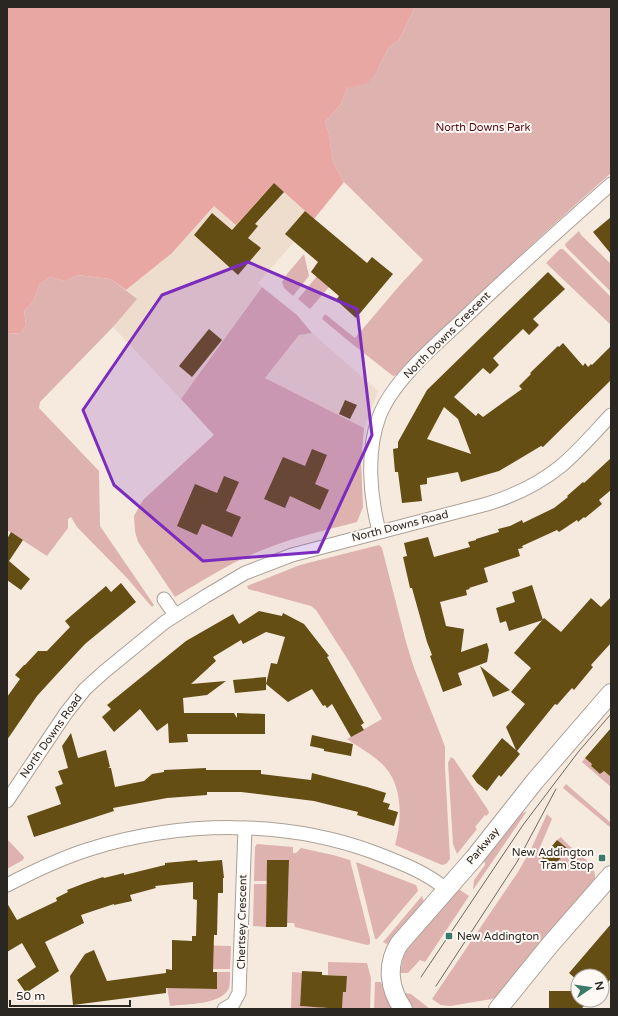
<svg xmlns="http://www.w3.org/2000/svg" width="618" height="1016" viewBox="0 0 618 1016" font-family="'Varela Round',sans-serif">
<style>
.built{fill:#eedccc}
.green{fill:#deb2af}
.forest{fill:#e9a7a3}
.building{fill:#644e14;fill-rule:evenodd}
.lines{fill:none;stroke-linecap:round;stroke-linejoin:round}
.street-casing{stroke:#aba096;stroke-width:15}
.secondary-casing{stroke:#aba096;stroke-width:20}
.street{stroke:#fff;stroke-width:13}
.secondary{stroke:#fff;stroke-width:18}
.tram{stroke:#6e6861;stroke-width:1}
.marked{fill:#7b2cbf;fill-opacity:0.2;stroke:#7b2cbf;stroke-width:3;stroke-linejoin:round}
.poi-dot{fill:#3b7a67;stroke:#fef9f4;stroke-width:1.5}
.labels{text-anchor:middle;dominant-baseline:central;stroke-width:4;stroke-linejoin:round;paint-order:stroke}
.park-label{font-size:11px;fill:#56070f;stroke:#fef9f4}
.street-label{font-size:11px;fill:#2a2622;stroke:#fef9f4}
.poi-label{font-size:11px;fill:#2a2622;stroke:#fef9f4;text-anchor:end}
</style>
<rect width="100%" height="100%" fill="#f6eadf"/>
<g class="built">
<polygon points="274,183 314,219 258,283 262,287 181,399 113,327 136,299 126,290 172,253 214,206 236,225"/>
<polygon points="312,333 378,391 364,428 265,378 299,335"/>
</g>
<g class="green">
<path d="M415,7H611V173C538,238 467,304 400,374L393,376L351,343L322,319L325,314L355,338L400,285L423,260L344,182L333,162L329,134L325,122L341,104L347,88L378,69L389,47L399,40Z"/>
<polygon points="579,231 581,235 611,264 611,292 566,247 565,244"/>
<polygon points="560,249 563,249 611,297 611,325 546,263"/>
<polygon points="304,254 309,276 293,296 284,288 282,282 287,274"/>
<polygon points="78,275 111,279 137,299 113,327 40,402 39,408 99,471 100,526 154,605 152,607 127,578 77,527 71,517 68,519 68,528 47,556 7,530 7,334 21,333 26,325 24,311 32,303 40,284 50,277 65,281"/>
<polygon points="317,276 329,287 310,309 298,299"/>
<path d="M262,287L297,315L312,333L299,335L265,378L364,428L361,463L363,507L357,522C326,530 295,537 265,549C233,561 204,580 175,597L138,542L135,531L134,516L143,500L214,435L181,399Z"/>
<path d="M379,545L382,548L406,642L414,668L441,736L445,747V767L450,859L446,864L442,865L395,845C402,821 403,787 385,767C375,756 360,748 347,739L382,719L350,663L316,610L311,606L248,589L247,586L300,565Z"/>
<polygon points="451,757 454,759 488,810 489,813 486,816 485,815 475,827 477,829 457,854 453,844 448,763"/>
<polygon points="585,758 592,764 591,766 600,774 604,771 611,777 611,787 582,762"/>
<polygon points="566,784 611,823 611,828 563,788"/>
<polygon points="527,811 473,890 474,880 485,865 485,863 482,858 517,816"/>
<path d="M547,814L552,819L537,854L553,867L567,849L557,840L561,837C572,852 599,861 595,883L497,997L492,999L450,1006L441,1005L432,999L518,872L531,849Z"/>
<polygon points="7,839 24,857 23,860 7,869"/>
<polygon points="257,844 293,847 293,853 296,853 301,848 333,855 350,860 370,939 370,944 367,945 295,927 294,923 287,923 289,860 267,860 267,881 254,881 255,847"/>
<polygon points="356,862 416,885 418,890 417,892 377,939 375,939"/>
<polygon points="254,884 267,884 266,927 253,926"/>
<polygon points="457,888 469,896 425,962 420,960 408,973 400,973 403,958 408,947"/>
<polygon points="422,896 424,902 389,945 383,942"/>
<polygon points="196,945 231,946 230,969 213,969"/>
<polygon points="328,962 367,963 371,978 370,1009 342,1009 343,992 346,992 347,976 328,975"/>
<path d="M217,972H230C230,977 230,983 229,988C222,1005 186,1004 170,1006L167,987L217,989Z"/>
<polygon points="292,972 306,973 305,990 301,990 300,1006 321,1007 320,1009 291,1009"/>
<polygon points="375,982 381,982 384,992 394,1009 374,1009"/>
<polygon points="406,993 411,994 430,1009 414,1009 404,994"/>
</g>
<polygon class="forest" points="7,7 58,8 415,7 399,40 389,47 378,69 368,83 347,88 341,104 325,122 329,134 333,162 344,182 314,219 274,183 236,225 214,206 172,253 126,290 111,279 78,275 65,281 50,277 40,284 32,303 24,311 26,325 21,333 7,334"/>
<g class="building">
<polygon points="274,183 284,192 255,224 258,226 248,238 261,248 238,275 194,235 212,213 232,230"/>
<polygon points="305,211 367,263 372,257 393,274 356,318 336,300 339,296 311,272 318,262 285,234"/>
<polygon points="611,217 611,254 593,232"/>
<path d="M548,272L565,289L533,319L539,325L529,335L523,329L493,358L499,365L490,374L483,368L454,397L476,416L478,413L483,417L522,389L519,386L531,374L530,373L558,346L559,347L563,343L583,366L585,363L588,367L591,364L592,365L611,346V380L543,447L541,446L499,471L461,482L458,472L427,478V484L420,485L422,501L402,503L398,472H395L393,449L398,448V442L427,390ZM444,407L458,419L471,454L427,439Z"/>
<polygon points="209,329 222,340 192,377 179,366"/>
<polygon points="345,400 357,405 350,419 339,414"/>
<polygon points="312,449 327,455 315,484 329,490 320,510 290,496 285,508 264,499 283,457 305,466"/>
<polygon points="611,458 611,490 599,500 602,504 585,518 584,517 578,522 577,520 559,532 557,530 522,546 523,548 518,549 520,556 484,568 488,582 469,588 470,589 466,590 467,595 440,602 446,626 464,629 461,652 487,643 489,650 487,662 458,673 462,685 443,692 430,656 432,655 427,642 412,588 410,588 403,557 407,556 404,543 428,537 434,557 470,547 468,542 476,540 476,539 499,532 498,529 510,526 522,520 523,523 554,508 568,497 567,496 583,482 584,483"/>
<polygon points="224,476 239,482 226,511 241,517 232,537 202,524 197,535 177,526 195,484 217,493"/>
<polygon points="11,532 23,540 9,561 30,579 21,590 7,580 7,539"/>
<polygon points="121,583 136,602 85,644 58,673 37,696 7,740 7,697 20,679 15,675 24,665 25,665 38,651 47,651 70,627 65,621 106,586 111,592"/>
<polygon points="532,585 543,620 509,631 506,621 500,623 496,608 515,602 512,592"/>
<polygon points="611,597 611,643 591,665 593,667 574,690 572,688 557,705 555,704 517,751 520,754 501,777 499,775 487,791 477,783 472,776 502,738 516,750 506,727 525,704 511,692 531,668 514,653 544,618 561,632 591,598 601,607"/>
<polygon points="259,611 282,616 283,613 304,624 329,656 327,657 364,723 361,725 364,730 351,737 332,704 327,708 325,705 323,706 312,689 288,702 266,684 271,663 277,664 285,637 266,632 243,644 241,640 213,657 216,661 191,684 226,681 207,695 183,698 184,713 234,713 237,718 237,713 265,714 265,734 187,734 188,742 169,743 168,723 157,731 140,709 114,732 102,717 111,709 107,705 186,641 233,614 239,624"/>
<polygon points="480,666 510,690 493,697"/>
<polygon points="266,677 266,690 235,693 233,680"/>
<polygon points="611,728 611,777 604,771 600,774 591,766 592,764 585,758"/>
<polygon points="71,733 78,758 106,750 110,767 108,768 111,768 115,787 144,781 152,774 164,772 164,770 206,768 206,770 261,770 261,774 311,780 312,773 367,787 386,793 383,802 390,804 388,809 398,812 394,826 357,815 358,812 314,801 241,792 207,792 207,795 167,798 113,808 114,811 34,837 27,816 61,804 55,787 63,784 58,771 68,768 62,746"/>
<polygon points="312,735 353,744 351,756 324,751 324,749 310,746"/>
<polygon points="557,840 568,849 553,867 542,858"/>
<polygon points="197,860 198,862 222,860 224,878 223,878 223,893 218,893 217,935 214,935 213,972 217,972 217,989 166,988 166,993 73,1005 70,976 85,954 94,950 107,981 166,973 166,969 172,970 172,940 192,941 192,936 196,936 197,900 193,899 193,882 155,886 156,888 130,895 132,901 114,905 114,904 81,915 84,923 45,942 59,971 26,993 17,980 36,967 22,943 7,952 7,903 17,920 57,901 56,898 68,892 67,890 85,883 103,877 104,878 124,873 124,875 165,865 165,863"/>
<polygon points="267,860 289,860 287,927 266,927"/>
<polygon points="611,924 611,979 602,988 602,976 578,976 578,981 569,973"/>
<polygon points="302,971 322,972 322,975 347,976 346,992 343,992 342,1009 300,1006"/>
<polygon points="549,991 578,991 578,1000 590,1000 581,1009 549,1009"/>
</g>
<g class="lines">
<g class="street-casing">
<g id="street">
<path d="M379,531C370,496 366,452 379,417C392,382 433,347 461,321C510,274 560,229 611,184"/>
<polyline points="164,599 175,615"/>
<path d="M7,801L66,713L85,689L105,671L165,622L206,596L245,573L292,555L487,504C513,496 539,484 561,466C579,451 595,432 611,415"/>
<path d="M7,885C34,871 61,858 90,849C181,821 283,819 373,852C399,862 424,871 446,889"/>
<polyline points="224,1009 233,1004 239,993 245,828"/>
</g>
</g>
<g class="secondary-casing">
<g id="secondary">
<path d="M403,1009C389,989 386,965 399,944L475,857L535,781L611,693"/>
<polyline points="498,1009 549,946 611,875"/>
</g>
</g>
<use href="#street" class="street"/>
<use href="#secondary" class="secondary"/>
<g class="tram">
<polyline points="421,977 523,825 579,751 611,714"/>
<polyline points="436,986 517,862 556,789"/>
</g>
</g>
<path class="marked" d="M248,262L357,309L372,435L318,552L203,561L114,485L83,410L162,295Z"/>
<g class="poi-dot">
<rect x="598" y="854" width="8" height="8" rx="2"/>
<rect x="445" y="932" width="8" height="8" rx="2"/>
</g>
<g class="labels">
<g class="park-label">
<text x="483" y="127">North Downs Park</text>
</g>
<g class="street-label">
<text transform="translate(447 335) rotate(-45)">North Downs Crescent</text>
<text transform="translate(400 526) rotate(-14)">North Downs Road</text>
<text transform="translate(51 736) rotate(-55)">North Downs Road</text>
<text transform="translate(483 846) rotate(-50)">Parkway</text>
<text transform="translate(242 922) rotate(-89)">Chertsey Crescent</text>
</g>
<g class="poi-label">
<text x="594" y="852">New Addington<tspan x="594" dy="13">Tram Stop</tspan></text>
<text x="457" y="936" text-anchor="start">New Addington</text>
</g>
</g>
<rect width="618" height="1016" fill="none" stroke="#2a2622" stroke-width="16"/>
<g transform="translate(590 988) rotate(77)"><circle r="19" fill="#fef9f4" stroke="#a9a5a0"/>
<path d="M0-3L7 15L0 10L-7 15Z" fill="#3b7a67"/>
<text y="-6" font-size="11" font-weight="bold" text-anchor="middle" fill="#2a2622">N</text>
</g>
<path d="M10 1000v6h120v-6" fill="none" stroke="#2a2622" stroke-width="2"/>
<text x="16" y="1000" font-size="12" fill="#2a2622" stroke="#fef9f4" stroke-width="3" paint-order="stroke">50 m</text>
</svg>
